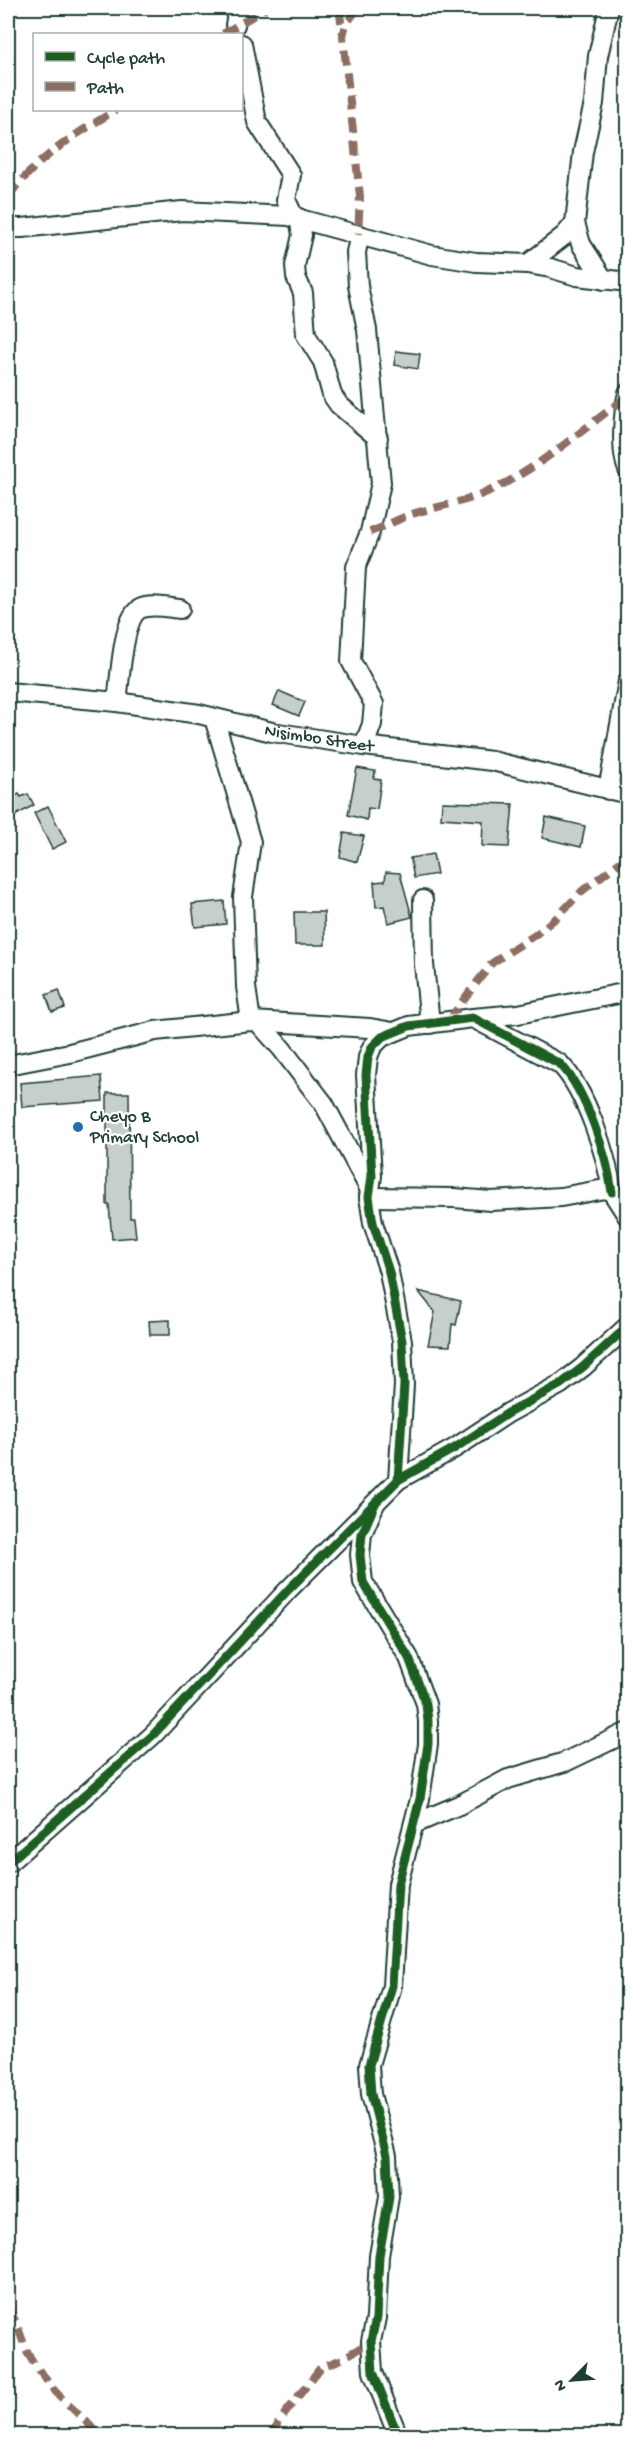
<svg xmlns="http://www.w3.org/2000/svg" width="635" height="2443" viewBox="0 0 635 2443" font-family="'Gochi Hand',sans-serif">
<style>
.building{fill:#c7cfcc;stroke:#1f3d34;stroke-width:1.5}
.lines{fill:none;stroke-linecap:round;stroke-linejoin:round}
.street-casing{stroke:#1f3d34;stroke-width:22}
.street{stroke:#fff;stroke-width:18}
.quiet{stroke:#8d6e63;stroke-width:8;stroke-dasharray:15 8;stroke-linecap:butt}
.cycleway-casing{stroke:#fff;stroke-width:13}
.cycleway{stroke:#1b5e20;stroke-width:9}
.poi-dot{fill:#1f6fb2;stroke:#fff;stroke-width:2}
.labels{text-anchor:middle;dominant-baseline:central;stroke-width:4.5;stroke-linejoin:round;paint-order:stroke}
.street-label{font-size:18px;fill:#1f3d34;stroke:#fff}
.poi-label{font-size:18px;fill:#1f3d34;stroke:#fff;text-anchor:start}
</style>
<rect width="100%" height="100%" fill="#fff"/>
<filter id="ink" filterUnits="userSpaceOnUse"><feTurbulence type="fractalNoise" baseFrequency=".0167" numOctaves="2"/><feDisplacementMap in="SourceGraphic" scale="12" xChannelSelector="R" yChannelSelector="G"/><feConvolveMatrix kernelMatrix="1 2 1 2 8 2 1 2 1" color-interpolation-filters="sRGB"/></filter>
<g filter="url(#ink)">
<g class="building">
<polygon points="396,351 420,354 418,369 394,365"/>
<polygon points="279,691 305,702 299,716 273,705"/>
<polygon points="357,768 375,771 374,779 381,780 377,809 368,808 367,820 348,815"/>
<polygon points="19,794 21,797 28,794 34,805 8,820 8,800"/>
<polygon points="442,802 513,804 509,847 482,846 483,821 441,818"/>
<polygon points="48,806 66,842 52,849 34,813"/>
<polygon points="546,817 585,826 581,847 542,838"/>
<polygon points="344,833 364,836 357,862 340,857"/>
<polygon points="433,854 437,874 414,878 410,858"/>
<polygon points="386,872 400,873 412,917 388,923 384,906 376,907 374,882 385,881"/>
<polygon points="224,901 226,924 195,927 192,904"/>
<polygon points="294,912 324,912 325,945 295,945"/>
<polygon points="59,990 65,1008 52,1012 46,995"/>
<polygon points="101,1076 103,1101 22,1107 20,1083"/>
<polygon points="107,1093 129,1093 130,1218 134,1218 136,1237 112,1239 109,1205 107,1205"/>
<polygon points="418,1291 461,1301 456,1325 452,1324 450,1346 428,1345 435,1312"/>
<polygon points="170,1320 170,1335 150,1335 149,1321"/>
</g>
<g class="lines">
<g class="street-casing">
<g id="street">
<polyline points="235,25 238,8"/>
<polyline points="242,44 257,122 291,175 286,200 294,217"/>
<polyline points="299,218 302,235 295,266 296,277 303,293 306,335 323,362 332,395 339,405 378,438"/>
<polyline points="8,228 22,228 182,211 289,216 432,255 476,262 528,264 550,268 577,276 628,282"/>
<polyline points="360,235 356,252 358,286 367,330 381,483 370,532 356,567 351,661 374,704 372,724 364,746"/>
<polyline points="528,264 565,235 575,223"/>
<polyline points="604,280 581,244 575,223 583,152 594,103 598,56 609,8"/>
<path d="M628,393C623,413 620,452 628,470"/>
<path id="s1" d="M8,692L117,702L199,714L272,732L364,746L492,761L628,794"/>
<path d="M117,702C120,682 122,622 138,610C149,603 168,608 180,609"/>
<polyline points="214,718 251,842 243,897 246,987 251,1021"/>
<polyline points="608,790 628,681"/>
<polyline points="423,900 424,964 430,1024"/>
<polyline points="473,1018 518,1014 628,992"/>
<polyline points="258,1022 282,1049 324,1104 370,1190"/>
<polyline points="8,1065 70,1053 155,1031 251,1021 370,1028 393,1032"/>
<polyline points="369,1197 454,1198 491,1201 561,1197 605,1189 612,1192 628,1217"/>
<path d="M398,1480L404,1385L402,1341L389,1272L373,1223L369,1197L372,1176L366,1075L368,1057L372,1047L382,1037L409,1026L473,1018L560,1064C586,1090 607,1156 612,1192"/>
<polyline points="375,1504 362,1534 360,1555 363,1582 409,1658 426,1704 428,1721 428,1744 420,1799 398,1884 392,1986 369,2065 371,2094 387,2156 389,2197 379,2256 376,2318 371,2341 373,2372 398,2436"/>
<polyline points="414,1824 459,1805 508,1779 565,1762 628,1732"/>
<polyline points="8,1863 153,1735 288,1590 398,1480 455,1448 508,1413 561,1384 583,1367 628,1326"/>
</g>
</g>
<use href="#street" class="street"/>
<g class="quiet">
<polyline points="339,8 343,34"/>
<polyline points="358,8 346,24 343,36 360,197 358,234"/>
<polyline points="223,34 266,8"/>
<path d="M8,197C38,157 74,135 116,110"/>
<path d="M370,532C384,527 398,519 412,514C437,506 463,503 487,492C539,469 581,430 627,397"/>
<polyline points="449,1021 461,1003 492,963 535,935 557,917 582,891 628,856"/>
<path d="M8,2308C18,2322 21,2340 29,2355C33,2363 39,2371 45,2378C60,2401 82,2414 99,2436"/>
<polyline points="272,2436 280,2420 321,2367 342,2359 371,2341"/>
</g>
<g class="cycleway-casing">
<g id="cycleway">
<path d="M398,1480L404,1385L402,1341L389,1272L373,1223L369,1197L372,1176L366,1075L368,1057L372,1047L382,1037L409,1026L473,1018L560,1064C586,1090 607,1156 612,1192"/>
<polyline points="375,1504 362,1534 360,1555 363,1582 409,1658 426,1704 428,1721 428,1744 420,1799 398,1884 392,1986 369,2065 371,2094 387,2156 389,2197 379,2256 376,2318 371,2341 373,2372 398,2436"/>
<polyline points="8,1863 153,1735 288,1590 398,1480 455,1448 508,1413 561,1384 583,1367 628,1326"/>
</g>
</g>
<use href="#cycleway" class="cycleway"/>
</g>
</g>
<circle class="poi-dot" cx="78" cy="1127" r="6"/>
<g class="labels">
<g class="street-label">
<text stroke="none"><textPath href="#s1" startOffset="315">Nisimbo Street</textPath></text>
</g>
<g class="poi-label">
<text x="90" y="1117">Cheyo B<tspan x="90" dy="21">Primary School</tspan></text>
</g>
</g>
<rect width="635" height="2443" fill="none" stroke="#fff" stroke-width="30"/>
<rect x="15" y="15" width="605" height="2413" fill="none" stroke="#1f3d34" stroke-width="2" filter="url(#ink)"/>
<rect x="33" y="33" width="210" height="78" fill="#ffffff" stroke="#a5b1ae" stroke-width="1.5"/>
<rect x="45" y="52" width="30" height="9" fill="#1b5e20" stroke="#a5b1ae" stroke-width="1.5"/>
<text x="87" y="63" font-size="18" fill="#1f3d34">Cycle path</text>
<rect x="45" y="82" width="30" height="9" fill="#8d6e63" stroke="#a5b1ae" stroke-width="1.5"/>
<text x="87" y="93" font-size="18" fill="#1f3d34">Path</text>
<g transform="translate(572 2380) rotate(245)" stroke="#ffffff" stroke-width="4.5" paint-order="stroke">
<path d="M0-4.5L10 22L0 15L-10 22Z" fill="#1f3d34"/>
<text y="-9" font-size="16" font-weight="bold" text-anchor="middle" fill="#1f3d34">N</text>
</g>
</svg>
